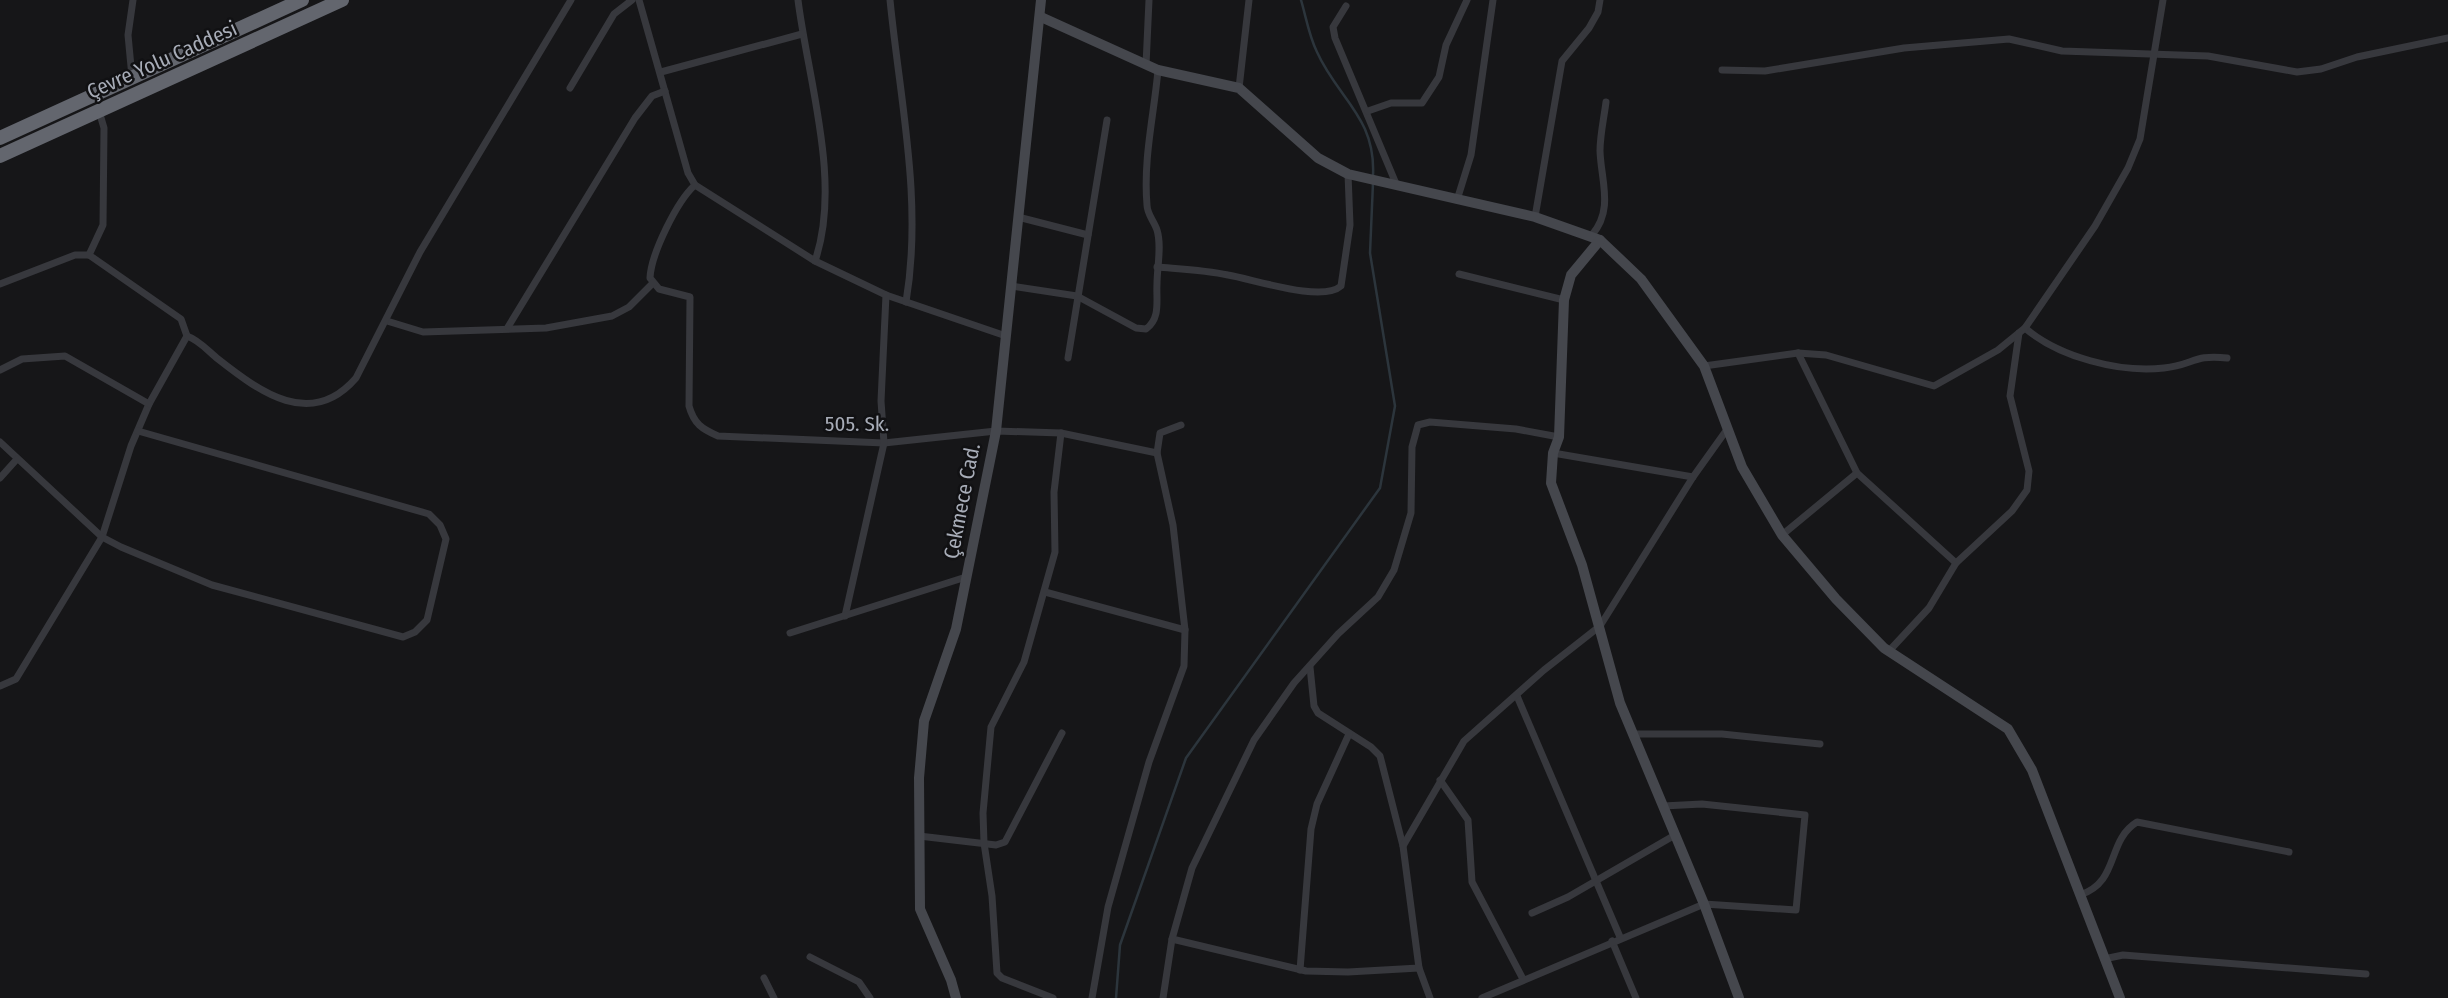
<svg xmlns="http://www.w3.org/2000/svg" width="2448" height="998" viewBox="0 0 2448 998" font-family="'Fira Sans Condensed',sans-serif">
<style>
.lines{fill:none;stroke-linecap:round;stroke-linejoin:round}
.stream{stroke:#2c353c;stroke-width:2.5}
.street{stroke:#37383d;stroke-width:7}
.secondary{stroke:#45474d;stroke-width:10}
.highway{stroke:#63666e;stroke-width:14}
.labels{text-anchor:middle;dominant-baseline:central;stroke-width:5;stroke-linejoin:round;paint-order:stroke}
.street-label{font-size:21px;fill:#a8adb8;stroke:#111113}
</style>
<rect width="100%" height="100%" fill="#161618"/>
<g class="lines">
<g class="stream">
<path d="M1301,0C1306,17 1309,36 1317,52C1338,99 1376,117 1373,176"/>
<polyline points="1116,998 1120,945 1186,758 1380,488 1395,406 1370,253 1373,183"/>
</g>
<g class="street">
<polyline points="639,0 688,173 695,185 815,261 886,295 1006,336"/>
<path d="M798,0C808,80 842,183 815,261"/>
<path d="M890,0C900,101 923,201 906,302"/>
<polyline points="1346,6 1333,27 1335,38 1397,186"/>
<polyline points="1146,65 1149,0"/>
<polyline points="1722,70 1765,71 1904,48 2009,39 2062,51 2208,56 2297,72 2321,69 2357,57 2448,38"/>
<polyline points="661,72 802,34"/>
<polyline points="132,77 128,35 133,0"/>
<polyline points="570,88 614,14 632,0"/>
<polyline points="1239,88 1249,0"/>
<polyline points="1368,111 1391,103 1422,103 1439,77 1446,45 1467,0"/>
<path d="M695,185C677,201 651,254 650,278L659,289L690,297L689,406C694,424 702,429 718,436L884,443L996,431L1061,433L1157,453"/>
<polyline points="1457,200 1471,155 1493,0"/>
<polyline points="1018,217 1088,235"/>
<polyline points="1535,217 1562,61 1589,28 1598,12 1600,0"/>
<path d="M1592,235C1614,209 1601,181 1600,151C1600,135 1604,118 1606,102"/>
<polyline points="89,255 103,225 104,128 99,111"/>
<path d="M1157,267C1180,269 1205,270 1228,275C1253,279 1322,303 1341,286L1350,225L1348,174"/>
<polyline points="1459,274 1564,300"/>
<polyline points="0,284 75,255 89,255 181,319 187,336 149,404 131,446 102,537 16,679 0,686"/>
<path d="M1011,286L1077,296L1136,328L1146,329C1161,318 1156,300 1157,284C1157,267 1162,246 1157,230C1154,221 1147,214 1147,205C1143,159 1154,115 1158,70"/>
<polyline points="387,321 423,332 546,328 612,316 629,307 653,283"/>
<polyline points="508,327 635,118 652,96 665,91"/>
<path d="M2025,328C2059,357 2119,373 2164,368C2193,365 2194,354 2227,358"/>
<path d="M187,336C199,340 208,351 218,359C260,392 311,430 356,378L420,252L571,0"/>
<polyline points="1798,353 1857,473 1956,563"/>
<polyline points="1068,358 1107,120"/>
<polyline points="1704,366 1798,353 1826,355 1934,386 1998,350 2025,328 2095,226 2128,168 2140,139 2163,0"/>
<polyline points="0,370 22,359 65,356 149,404"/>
<polyline points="0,442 102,537 121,547 212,585 403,637 415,632 427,620 446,539 440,525 429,514 138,431"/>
<polyline points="1553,453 1693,477"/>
<polyline points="0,478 17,459"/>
<polyline points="1782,535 1857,473"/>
<polyline points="1045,592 1185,630"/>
<polyline points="845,616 884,443 881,401 886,295"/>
<polyline points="790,633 966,577"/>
<polyline points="1889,651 1929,608 1956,563 2012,511 2027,490 2029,471 2010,396 2019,333"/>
<polyline points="1310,667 1314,706 1318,713 1371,747 1380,756 1403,846"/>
<polyline points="1517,696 1620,937"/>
<polyline points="1634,734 1722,734 1820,744"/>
<polyline points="1440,780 1468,820 1472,882 1523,979"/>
<polyline points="919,836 996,845 1005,842 1062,733"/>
<path d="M2080,895C2120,882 2106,841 2137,822L2289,852"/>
<polyline points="1532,913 1568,897 1675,835"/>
<polyline points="1172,939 1306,971 1348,972 1419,968"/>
<polyline points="1612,941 1636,998"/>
<polyline points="810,957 859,982 870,998"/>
<polyline points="2104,959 2123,955 2366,974"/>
<polyline points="1300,970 1311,829 1317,804 1349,734"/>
<polyline points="764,978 774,998"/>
<polyline points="1053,998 1002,978 997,973 992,896 984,843 983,813 991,727 1024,662 1055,552 1054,492 1061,433"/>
<polyline points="1092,998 1108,907 1149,762 1184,666 1185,630 1173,525 1157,453 1160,433 1181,425"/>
<polyline points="1163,998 1172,939 1192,868 1254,740 1294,683 1338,634 1378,597 1394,570 1411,513 1412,447 1418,425 1430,422 1516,429 1559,437"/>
<polyline points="1430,998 1419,968 1403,846 1464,741 1544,670 1600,626 1693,477 1728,428"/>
<polyline points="1482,998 1704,904 1796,910 1805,815 1702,804 1663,806"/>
</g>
<g class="secondary">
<polyline points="1041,17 1158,70 1239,88 1318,158 1348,174 1535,217 1600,240 1641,279 1704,366 1742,467 1782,535 1836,599 1884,648 2008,729 2032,770 2120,998"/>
<polyline points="1600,240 1571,275 1564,300 1559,437 1553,453 1551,483 1582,565 1620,703 1704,904 1739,998"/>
<polyline points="956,998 951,980 920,909 919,778 924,721 956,629 996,431 1041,0"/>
</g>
<g class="highway">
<polyline points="0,138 302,0"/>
<polyline points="0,156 342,0"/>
</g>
</g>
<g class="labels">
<g class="street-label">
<text transform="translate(162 60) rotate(-24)">Çevre Yolu Caddesi</text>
<text x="857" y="424">505. Sk.</text>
<text transform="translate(962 501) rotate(-79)">Çekmece Cad.</text>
</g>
</g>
</svg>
